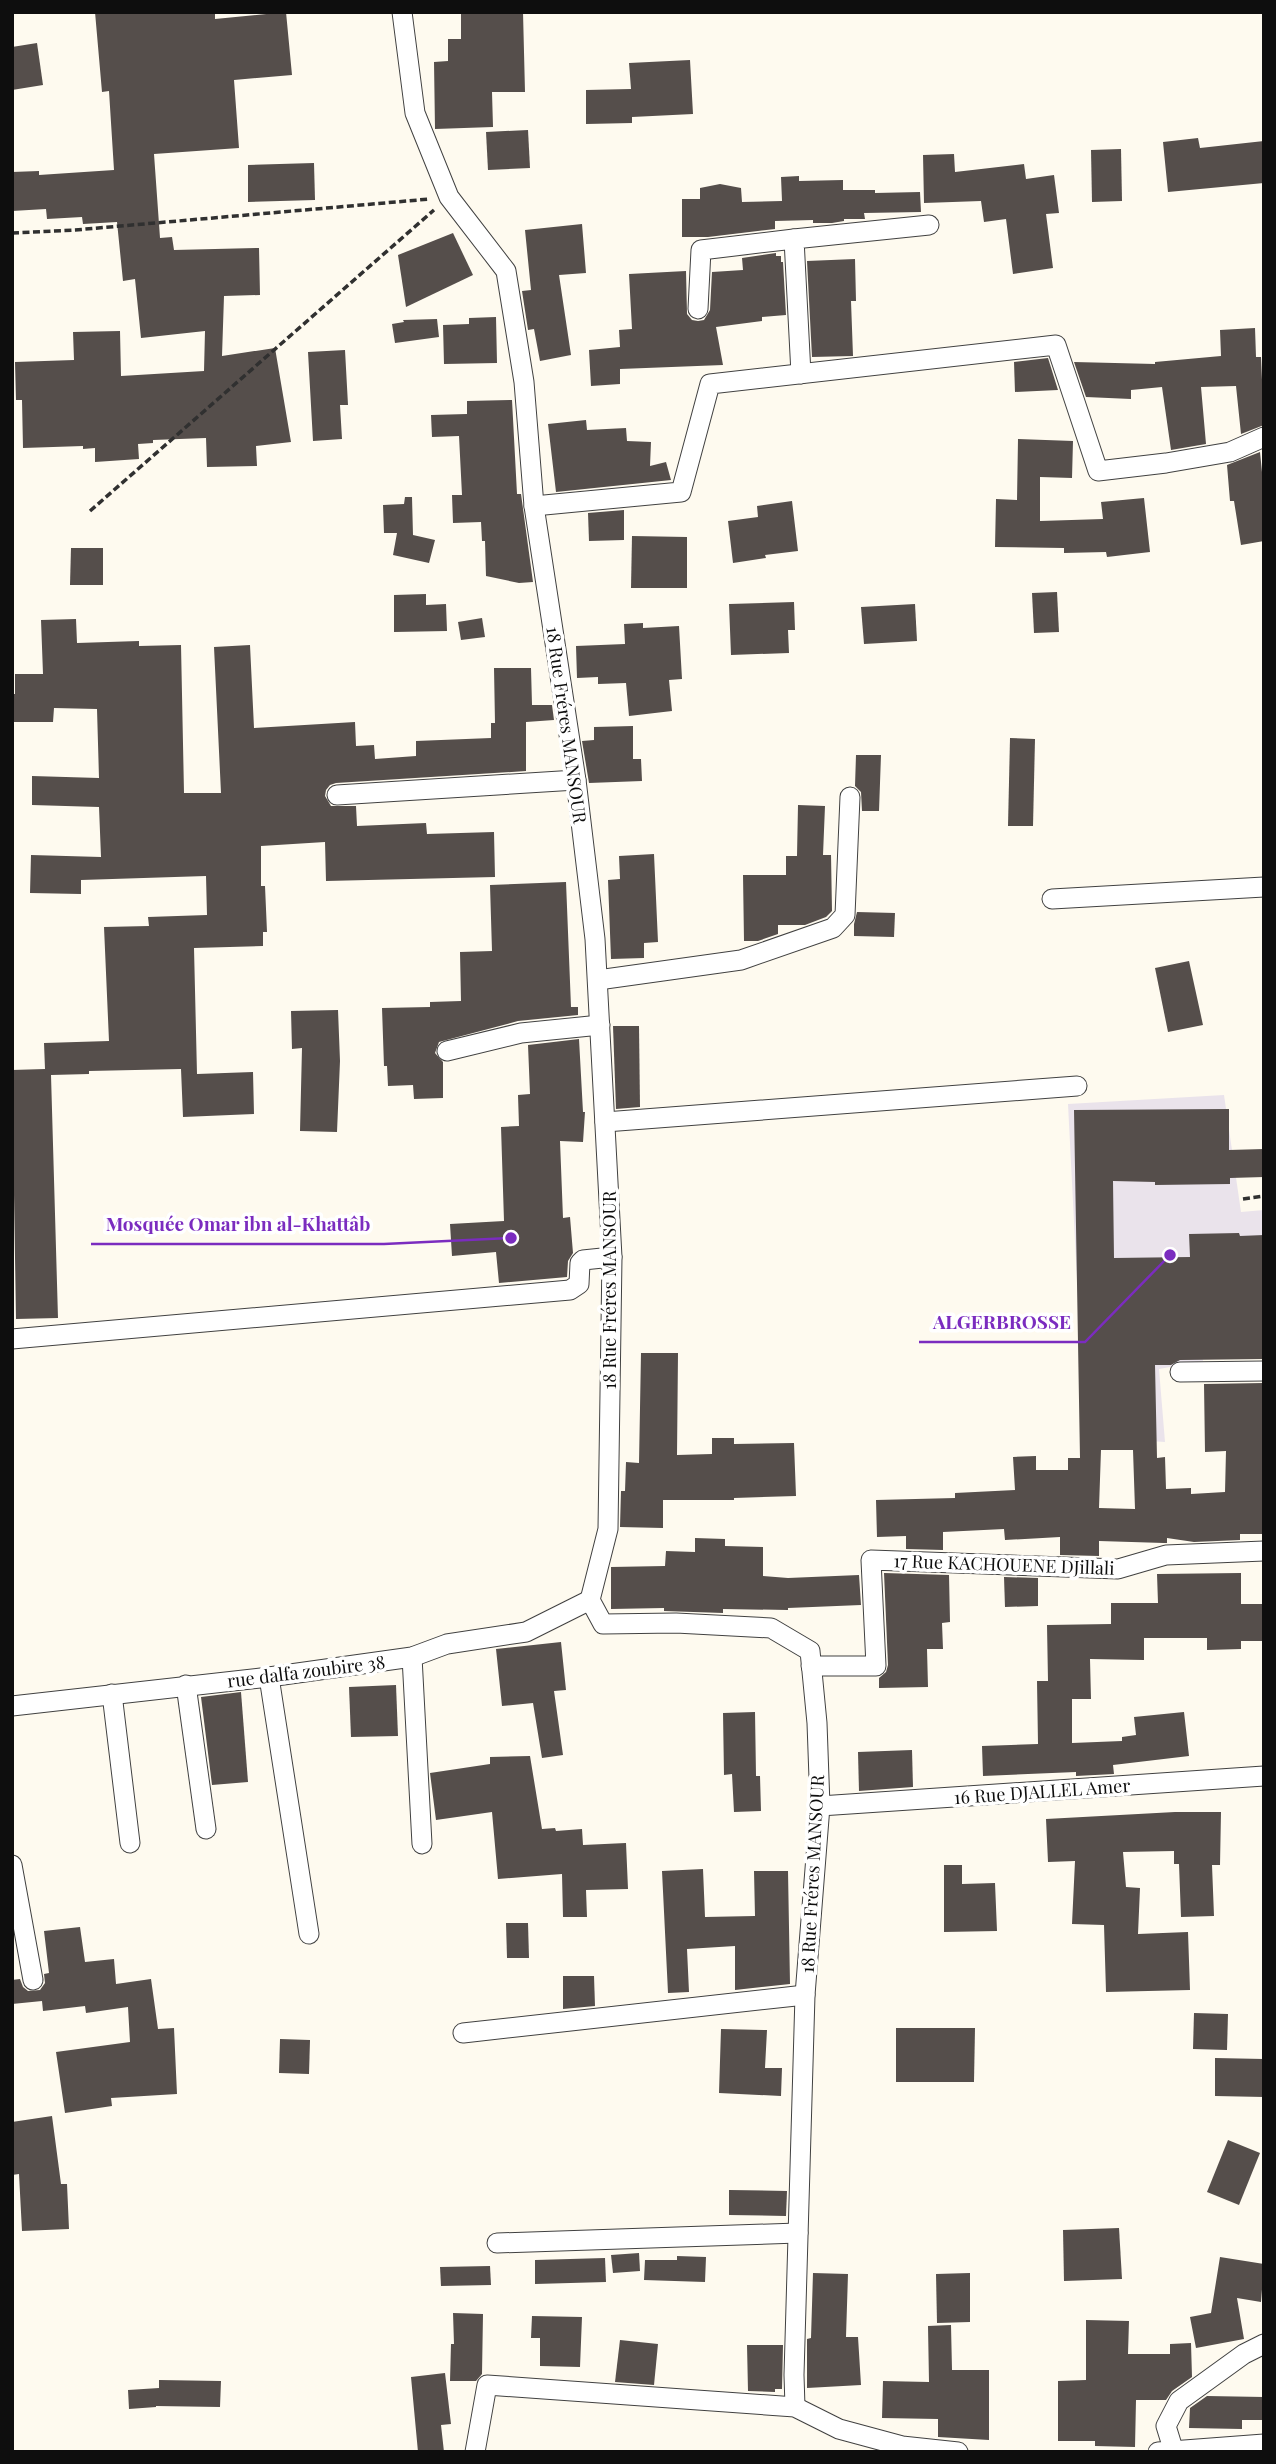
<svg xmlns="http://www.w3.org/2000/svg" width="1276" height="2464" viewBox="0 0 1276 2464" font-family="'Playfair Display',serif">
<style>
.industrial{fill:#eae3eb}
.building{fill:#554e4b;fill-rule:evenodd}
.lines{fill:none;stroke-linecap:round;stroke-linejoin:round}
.street-casing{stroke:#414141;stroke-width:21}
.path{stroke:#303030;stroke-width:3.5;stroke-dasharray:7 3.5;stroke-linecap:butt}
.street{stroke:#fff;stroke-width:19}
.labels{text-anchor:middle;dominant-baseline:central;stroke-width:7;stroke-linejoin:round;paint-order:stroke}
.street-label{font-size:18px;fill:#0e0e0e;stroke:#fff}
.leader{fill:none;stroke:#7b2cbf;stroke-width:2.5}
.callout-dot{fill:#7b2cbf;stroke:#fff;stroke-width:2.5}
.callout-label{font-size:19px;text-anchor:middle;font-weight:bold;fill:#7b2cbf;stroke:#fff;stroke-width:7;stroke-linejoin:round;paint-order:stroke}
</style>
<rect width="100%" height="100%" fill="#fefaef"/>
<polygon class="industrial" points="1224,1095 1241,1212 1264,1210 1264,1299 1197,1299 1203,1361 1159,1369 1165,1442 1085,1437 1068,1104"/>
<g class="building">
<polygon points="95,12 215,12 215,19 286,12 292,75 234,80 239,148 154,154 160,238 172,237 174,250 259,248 260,295 224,296 222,356 275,348 291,442 256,446 257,466 207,467 206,438 153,440 153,443 138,444 139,459 95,462 95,448 83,449 83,446 23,448 22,400 16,400 15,362 74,360 73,332 120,331 121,376 204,371 205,331 141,338 135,279 123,281 117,222 83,224 82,217 47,219 46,209 12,211 12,172 39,171 39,175 114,170 109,91 102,92"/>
<polygon points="461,12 523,12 525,92 492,92 493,127 435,129 434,62 448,61 448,39 461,39"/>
<polygon points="37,43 43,85 12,90 12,47"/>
<polygon points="690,60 693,114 632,117 632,123 586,124 586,90 631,89 629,63"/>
<polygon points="528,130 530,168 488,170 486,132"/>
<polygon points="1198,138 1200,148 1264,141 1264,183 1168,192 1163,142"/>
<polygon points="1121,149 1122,201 1092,202 1091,150"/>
<polygon points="954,154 955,172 1024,164 1026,179 1054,175 1059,213 1046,214 1053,268 1013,274 1006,219 984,222 981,201 924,203 923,155"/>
<polygon points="314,163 315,200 248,202 248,165"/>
<polygon points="799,176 799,181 843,180 843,190 875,190 875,193 920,192 921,212 864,213 865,219 844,219 844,221 832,223 813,223 813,220 775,221 775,229 708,237 682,237 682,199 700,199 700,188 720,184 741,188 742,202 782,201 781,177"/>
<polygon points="582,224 586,273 559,275 571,355 540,361 534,329 528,330 522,291 531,290 525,230"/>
<polygon points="453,233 473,275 406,307 398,255"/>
<polygon points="776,253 776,256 781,256 781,262 783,262 786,315 762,317 762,321 716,327 723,365 620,369 620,384 591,386 589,350 620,347 619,330 632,329 629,274 686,271 687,314 692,320 698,321 704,320 710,310 712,272 743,270 742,258"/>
<polygon points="855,259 856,301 851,301 853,356 812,357 807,261"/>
<polygon points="496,317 497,363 444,364 443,325 469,324 469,318"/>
<polygon points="437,319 439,337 395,343 392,324 404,322 403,320"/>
<polygon points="1255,328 1256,357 1261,357 1264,425 1241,434 1236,386 1201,387 1206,444 1171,450 1162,387 1131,390 1131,399 1086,397 1074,362 1155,364 1155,362 1221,356 1220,330"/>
<polygon points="345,350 348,405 340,405 342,439 313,441 308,352"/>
<polygon points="1048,358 1058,390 1015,392 1014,362"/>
<polygon points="512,400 517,494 521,494 533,582 519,583 486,576 485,541 482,541 481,522 453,523 452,495 462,495 459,436 432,437 431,415 467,414 467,401"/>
<polygon points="586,420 587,430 626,428 627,441 651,442 650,466 666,462 671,480 556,492 548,424"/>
<polygon points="1018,439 1073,441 1072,478 1040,477 1040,521 1103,519 1101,502 1144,498 1150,552 1107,557 1106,552 1064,553 1064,548 995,547 996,499 1017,500"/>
<polygon points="1260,452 1264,492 1264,541 1241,545 1234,501 1230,501 1227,465"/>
<polygon points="405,497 412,497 413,535 435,540 429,563 393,555 397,533 384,533 383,505 404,504"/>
<polygon points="792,501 798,551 765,555 766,558 733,563 728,521 758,517 757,506"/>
<polygon points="624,510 624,540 589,541 588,513"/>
<polygon points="632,536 687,537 687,588 631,588"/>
<polygon points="71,548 103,548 103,585 70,585"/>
<polygon points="1057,592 1059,632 1034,633 1032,593"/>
<polygon points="426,594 426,605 446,604 447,631 394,632 394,595"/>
<polygon points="794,602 795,630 788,630 789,653 731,655 729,604"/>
<polygon points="915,604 917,641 864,644 861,607"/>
<polygon points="482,618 485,637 461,640 458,622"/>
<polygon points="76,619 77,643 139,641 139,646 181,645 184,793 221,793 214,647 250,645 254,728 355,722 356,746 374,745 375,759 416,756 416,741 491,738 491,723 495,723 494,668 531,668 532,705 552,705 554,720 526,722 526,771 336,783 330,785 326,790 325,796 331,806 356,806 357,826 426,823 427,834 494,832 495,877 326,881 325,842 261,846 261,886 265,886 267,932 263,932 263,946 194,948 197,1074 253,1072 254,1114 183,1117 181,1069 89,1071 89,1074 51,1075 58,1318 16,1319 12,1070 45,1069 44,1043 109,1041 104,927 149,926 148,917 207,915 206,876 81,880 81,894 30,893 31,855 101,857 99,807 32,805 32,776 99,778 97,709 54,708 53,722 12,722 12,694 15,694 15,674 43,674 41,620"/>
<polygon points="643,623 643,628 679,626 682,679 669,680 672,711 629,716 626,683 598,684 598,677 577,678 576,646 625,644 624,624"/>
<polygon points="633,726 633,759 641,759 642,781 589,783 582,741 594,740 594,727"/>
<polygon points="1010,738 1035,739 1033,826 1008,826"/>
<polygon points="856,755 881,755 879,811 862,811 861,792 855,786"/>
<polygon points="798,805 825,806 823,855 831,855 832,911 826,917 805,925 778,925 778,934 758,941 744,941 743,875 786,875 786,856 797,856"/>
<polygon points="654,854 658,942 644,943 644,958 611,959 608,880 620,879 619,856"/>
<polygon points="566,882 571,1007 578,1007 578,1015 518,1021 439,1042 435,1053 443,1062 443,1098 414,1099 413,1085 388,1086 387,1066 384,1066 382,1008 430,1007 430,1002 461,1001 460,952 492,951 490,885"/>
<polygon points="857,912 895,913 894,937 854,936 854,924"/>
<polygon points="1189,961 1203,1025 1168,1032 1155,968"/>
<polygon points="338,1010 340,1061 337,1132 300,1131 302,1048 292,1049 291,1011"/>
<polygon points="613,1026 639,1026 640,1107 616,1109"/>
<polygon points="579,1039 583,1112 585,1112 583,1142 560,1141 563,1218 570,1217 573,1253 568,1261 567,1277 499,1283 496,1252 452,1256 450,1224 504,1221 501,1127 519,1126 518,1095 530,1094 528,1045"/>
<path d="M1229,1109V1150L1264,1149V1177L1230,1178V1184L1155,1185V1182L1113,1181L1114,1258L1190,1257L1189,1234L1239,1233L1240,1236L1264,1235V1359L1180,1360L1171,1365H1155L1157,1458L1165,1457L1166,1489L1191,1488V1494L1225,1492L1226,1451L1205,1452L1204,1384L1264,1383V1534H1240V1540L1194,1542L1167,1538V1543H1164L1099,1541V1556L1060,1555V1537L1005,1540L1004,1529L943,1532V1550L906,1549V1536L877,1537L876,1500L955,1498V1493L1015,1490L1013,1457L1036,1456V1470H1068V1458H1080L1074,1110ZM1101,1450H1133L1135,1509L1099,1508Z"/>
<polygon points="641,1353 678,1353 677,1455 712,1454 712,1438 734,1438 734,1444 794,1443 796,1496 734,1498 734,1500 663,1500 663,1528 620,1527 621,1491 625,1491 626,1462 639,1463"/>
<polygon points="695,1538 725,1539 725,1546 763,1547 763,1576 788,1578 859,1575 861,1605 788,1608 788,1610 723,1609 723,1613 664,1611 664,1608 611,1609 611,1567 665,1566 666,1551 695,1552"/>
<polygon points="884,1573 949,1575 950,1622 942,1623 943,1649 927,1649 928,1687 879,1688 879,1678 886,1672 888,1665"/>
<polygon points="1241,1573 1241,1604 1264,1604 1264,1641 1241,1641 1241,1649 1207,1650 1207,1638 1144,1638 1144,1660 1090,1659 1091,1699 1072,1699 1072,1743 1122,1741 1122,1737 1136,1735 1134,1717 1184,1712 1189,1756 1113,1765 1114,1774 1076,1776 1076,1772 983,1776 982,1746 1038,1744 1037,1681 1048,1681 1047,1625 1111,1624 1111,1603 1158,1603 1157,1574"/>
<polygon points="1004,1577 1038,1578 1038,1606 1005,1607"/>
<polygon points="561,1642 566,1690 554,1691 563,1755 542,1758 533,1703 502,1706 496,1649"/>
<polygon points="396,1685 398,1736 351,1737 349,1687"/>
<polygon points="241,1692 248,1782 212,1785 201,1697"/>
<polygon points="755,1712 756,1776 760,1776 761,1811 734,1812 732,1774 724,1775 723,1713"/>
<polygon points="912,1750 913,1787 859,1791 858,1752"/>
<polygon points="530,1756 542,1829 555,1828 556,1831 582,1829 583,1845 626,1843 628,1889 586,1890 587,1917 563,1917 562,1874 498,1879 492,1812 436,1820 430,1773 490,1764 490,1757"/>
<polygon points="1175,1812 1221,1812 1220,1865 1212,1865 1214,1916 1181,1917 1179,1864 1174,1864 1174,1851 1123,1852 1126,1887 1140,1888 1138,1934 1188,1932 1190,1990 1106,1992 1104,1925 1072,1924 1075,1861 1048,1862 1046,1819"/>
<polygon points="944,1865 962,1865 962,1884 995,1883 997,1931 944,1932"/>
<polygon points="703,1869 705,1917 755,1916 754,1871 788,1871 790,1984 735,1990 735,1946 687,1949 689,1992 668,1993 662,1871"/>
<polygon points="506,1923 528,1923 529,1958 507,1958"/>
<polygon points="80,1927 85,1962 114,1959 116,1984 151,1979 158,2029 174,2028 177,2094 111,2098 112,2106 65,2113 56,2052 130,2042 128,2007 86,2013 85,2006 43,2011 42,2001 12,2004 12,1980 20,1979 23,1987 28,1991 40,1990 45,1983 44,1974 49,1973 44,1931"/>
<polygon points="563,1976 594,1976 595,2006 563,2009"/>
<polygon points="1194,2013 1228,2014 1227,2050 1193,2049"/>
<polygon points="896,2028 975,2028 974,2082 896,2082"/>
<polygon points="721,2029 767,2030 765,2068 782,2068 781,2096 719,2093"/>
<polygon points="280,2039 310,2040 309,2074 279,2073"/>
<polygon points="1215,2058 1264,2059 1264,2097 1215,2096"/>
<polygon points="52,2116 61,2184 67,2184 69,2229 22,2231 19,2174 12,2175 12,2122"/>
<polygon points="1228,2140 1260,2153 1239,2205 1207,2192"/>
<polygon points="729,2190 787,2191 786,2216 729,2215"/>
<polygon points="1119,2228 1122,2279 1064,2281 1063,2230"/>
<polygon points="639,2253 640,2271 613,2273 611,2255"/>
<polygon points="677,2256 706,2257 705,2282 644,2280 645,2260 677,2260"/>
<polygon points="1220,2257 1264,2264 1261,2302 1237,2298 1244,2339 1196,2348 1190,2317 1211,2313"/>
<polygon points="605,2258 606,2282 535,2284 535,2260"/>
<polygon points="490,2266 491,2285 441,2286 440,2267"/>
<polygon points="813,2273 848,2274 846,2337 858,2337 861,2385 807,2388 807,2339 811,2338"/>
<polygon points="970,2273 970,2322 937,2323 936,2274"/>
<polygon points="453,2313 483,2314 482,2374 476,2381 450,2381 451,2344 454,2344"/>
<polygon points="532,2316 582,2317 580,2367 540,2366 540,2338 531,2338"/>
<polygon points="1086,2320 1129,2321 1128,2354 1170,2354 1170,2344 1191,2343 1192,2377 1172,2391 1166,2400 1136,2400 1135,2447 1095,2446 1095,2441 1058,2441 1058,2381 1086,2380"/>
<polygon points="951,2325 952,2370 989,2370 989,2440 938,2437 938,2419 882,2418 883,2381 929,2382 928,2326"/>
<polygon points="620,2340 658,2344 654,2385 615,2382"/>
<polygon points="747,2345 783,2345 782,2389 775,2389 775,2392 748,2391"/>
<polygon points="445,2373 451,2424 441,2425 444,2452 418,2452 411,2377"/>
<polygon points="159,2380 221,2381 220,2407 156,2406 156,2407 129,2409 128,2390 159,2388"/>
<polygon points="1207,2396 1264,2397 1264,2420 1242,2420 1242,2429 1189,2428 1190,2408"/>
</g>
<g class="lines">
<g class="street-casing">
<g id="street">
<polyline points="402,12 415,113 449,197 506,271 524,382 534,506 576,780 595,939 612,1257 608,1529 590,1600 603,1624 676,1623 771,1628 810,1651 817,1723 820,1806 805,1995 794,2375 795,2407"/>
<polyline points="698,309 701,250 794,239"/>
<polyline points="801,374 794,239 929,225"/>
<polyline points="534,506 681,492 710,384 1056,345 1098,471 1166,463 1230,452 1264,437"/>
<polyline points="337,795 576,780"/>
<polyline points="1052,899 1264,887"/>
<polyline points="598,980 741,960 833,928 845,915 850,797"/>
<polyline points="447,1051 521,1033 600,1025"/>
<polyline points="605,1122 1077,1086"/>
<polyline points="12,1339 570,1290 579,1284 580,1263 583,1260 612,1257"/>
<polyline points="1180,1372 1264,1371"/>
<polyline points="412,1657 422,1844"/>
<polyline points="811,1666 876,1666 871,1560 1118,1569 1166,1555 1264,1551"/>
<polyline points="269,1677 309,1934"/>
<polyline points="186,1685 206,1829"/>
<polyline points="112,1694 130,1843"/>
<polyline points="12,1706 269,1677 412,1657 447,1644 526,1632 590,1600"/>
<polyline points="820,1806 1264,1776"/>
<polyline points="12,1865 33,1980"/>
<polyline points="463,2033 805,1995"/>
<polyline points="497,2243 798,2233"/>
<polyline points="475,2452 487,2385 795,2407 839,2429 902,2446 958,2452"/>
<polyline points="1158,2452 1264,2444"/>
<polyline points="1174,2452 1166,2426 1179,2401 1244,2354 1264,2344"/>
</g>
</g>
<g class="path">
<polyline points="12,233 75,230 430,199"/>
<polyline points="90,511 434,210"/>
<polyline points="1243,1199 1264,1196"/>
</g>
<use href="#street" class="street"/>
</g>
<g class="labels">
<g class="street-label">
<text transform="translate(567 725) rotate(82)">18 Rue Fréres MANSOUR</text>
<text transform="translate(609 1290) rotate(-90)">18 Rue Fréres MANSOUR</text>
<text transform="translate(1004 1564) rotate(2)">17 Rue KACHOUENE DJillali</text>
<text transform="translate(306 1671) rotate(-7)">rue dalfa zoubire 38</text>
<text transform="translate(1042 1791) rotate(-4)">16 Rue DJALLEL Amer</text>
<text transform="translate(812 1874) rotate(-87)">18 Rue Fréres MANSOUR</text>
</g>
</g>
<path class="leader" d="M511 1238L384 1244H91M1170 1255L1085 1342H919"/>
<g class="callout-dot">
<circle cx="511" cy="1238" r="7"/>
<circle cx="1170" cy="1255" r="7"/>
</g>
<g class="callout-label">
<text x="238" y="1231">Mosquée Omar ibn al-Khattâb</text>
<text x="1002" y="1329">ALGERBROSSE</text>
</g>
<rect width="1276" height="2464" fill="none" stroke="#0e0e0e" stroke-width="28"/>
</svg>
